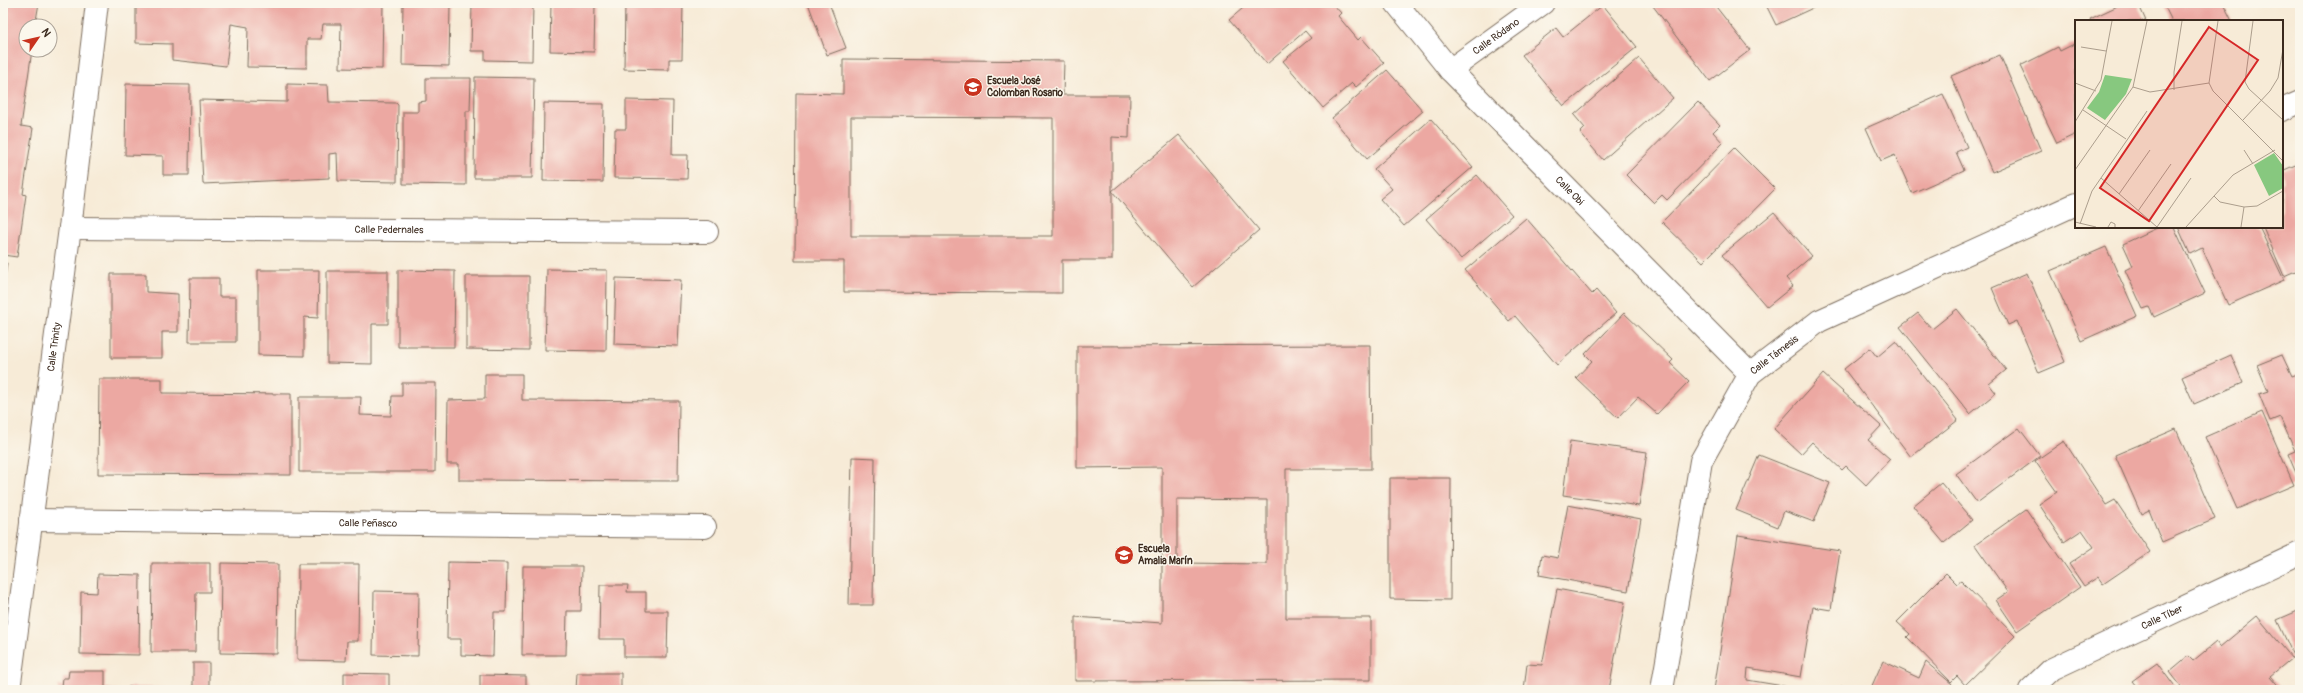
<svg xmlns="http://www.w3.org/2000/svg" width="2303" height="693" viewBox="0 0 2303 693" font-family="Pangolin,sans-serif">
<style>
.building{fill:#eca8a2;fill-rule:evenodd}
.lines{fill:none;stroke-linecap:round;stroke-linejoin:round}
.minor-casing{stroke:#7d6e5f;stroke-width:24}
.minor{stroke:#fff;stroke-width:22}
.labels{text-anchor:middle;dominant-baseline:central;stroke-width:3;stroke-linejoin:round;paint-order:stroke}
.street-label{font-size:10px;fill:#3b2a1e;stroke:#fbf7ec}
.poi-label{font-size:10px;font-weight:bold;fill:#3b2a1e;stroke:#fbf7ec;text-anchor:start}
.inset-road{fill:none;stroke:#ac9e8d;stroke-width:1}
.view{fill:#d62828;fill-opacity:0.15;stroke:#d62828;stroke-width:2}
.inset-edge{fill:none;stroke:#3b2a1e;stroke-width:2}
</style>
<rect width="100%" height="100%" fill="#fbf7ec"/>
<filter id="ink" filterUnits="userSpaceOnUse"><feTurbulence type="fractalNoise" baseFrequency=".025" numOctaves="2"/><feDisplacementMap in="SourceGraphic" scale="8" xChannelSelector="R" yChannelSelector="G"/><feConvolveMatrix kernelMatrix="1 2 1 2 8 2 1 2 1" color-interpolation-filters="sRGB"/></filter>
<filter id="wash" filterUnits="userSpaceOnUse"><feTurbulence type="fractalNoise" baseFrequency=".012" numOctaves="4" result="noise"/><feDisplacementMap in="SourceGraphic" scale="16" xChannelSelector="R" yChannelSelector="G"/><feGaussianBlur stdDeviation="0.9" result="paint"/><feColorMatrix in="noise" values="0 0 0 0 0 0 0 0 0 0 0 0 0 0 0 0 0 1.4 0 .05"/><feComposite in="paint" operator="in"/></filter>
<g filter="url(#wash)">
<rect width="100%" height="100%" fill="#f7ebd7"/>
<g id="blocks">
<g class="building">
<polygon points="3,3 39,3 35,26 26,26 26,50 32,50 21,126 33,128 23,194 26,195 17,257 3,255"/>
<polygon points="136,3 383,3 382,69 340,68 341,24 323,24 321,39 307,39 307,68 247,67 248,27 231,24 226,66 172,60 172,44 136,43"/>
<polygon points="403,3 450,4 449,66 402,65"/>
<polygon points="472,3 533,3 532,61 485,60 485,51 471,51"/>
<polygon points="551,3 611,3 611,5 595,5 594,52 550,51"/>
<polygon points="625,3 683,3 682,59 669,59 669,70 624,69"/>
<polygon points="808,3 829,3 846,48 827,55"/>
<polygon points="1249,3 1332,3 1341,13 1338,16 1358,40 1361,37 1384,63 1356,87 1352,83 1323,108 1283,61 1311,38 1305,31 1267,64 1229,20"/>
<polygon points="1657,3 1713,3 1750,50 1710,81 1653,6"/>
<polygon points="1765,3 1813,3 1815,7 1776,25"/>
<polygon points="2124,3 2138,3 2146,21 2091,21 2090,19"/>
<polygon points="2163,3 2223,3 2232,21 2172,21"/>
<polygon points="1603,5 1637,47 1564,106 1522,55 1556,28 1563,37"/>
<polygon points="2076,43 2076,134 2057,143 2020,66 2058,47 2060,51"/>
<polygon points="2000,55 2041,151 1992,172 1951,76"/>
<polygon points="1639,58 1673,98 1603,160 1580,133 1585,128 1574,115"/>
<path d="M843,59L1064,61L1063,95H1130L1129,138L1112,137V260H1062V293L844,292V261H795L796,93L843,94ZM851,117L1053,118V236H851Z"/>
<polygon points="1387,70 1423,111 1367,159 1332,118"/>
<polygon points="475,77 534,78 532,178 474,178"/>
<polygon points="426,78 471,78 470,111 466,111 466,185 403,184 403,112 418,112 418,102 426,101"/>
<polygon points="126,84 190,85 189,175 163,175 163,156 125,155"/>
<polygon points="287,84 328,85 329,102 396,103 398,105 397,182 338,181 337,153 329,154 329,178 203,184 199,100 287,102"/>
<polygon points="1943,94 1967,147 1956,152 1964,170 1912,193 1895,155 1881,161 1866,128"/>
<polygon points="626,100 673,101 672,155 688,155 687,179 614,178 615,129 626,129"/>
<polygon points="1698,102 1720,125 1713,132 1723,143 1667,200 1662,195 1654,203 1626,175"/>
<polygon points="544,103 604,104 603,182 543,181"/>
<polygon points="1431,119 1473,167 1404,226 1380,199 1392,189 1374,169"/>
<polygon points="1179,135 1259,230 1193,287 1112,191"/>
<polygon points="1734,148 1775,189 1703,262 1662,222"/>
<polygon points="2300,163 2300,269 2284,276 2263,227 2282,227 2282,183 2284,182 2282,171"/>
<polygon points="1477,175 1512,215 1461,259 1426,219"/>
<polygon points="1774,212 1812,256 1786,278 1793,286 1767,307 1722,255"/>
<polygon points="1526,218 1592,294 1596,290 1616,313 1557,365 1515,316 1509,321 1465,270"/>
<polygon points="2159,227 2174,227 2205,293 2154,317 2149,307 2143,309 2125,270 2133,266 2123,244"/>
<polygon points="2178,227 2259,227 2284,280 2228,305 2202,248 2190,254"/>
<polygon points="2106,247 2137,316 2081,341 2050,271"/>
<polygon points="3,263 7,263 4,284 3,284"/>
<polygon points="547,269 607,270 606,351 545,350"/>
<polygon points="258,270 319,270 318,318 304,317 304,356 258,355"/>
<polygon points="398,270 455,271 454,347 398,347"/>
<polygon points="327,271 388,271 388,324 372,324 372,364 327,363"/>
<polygon points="2027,273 2065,362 2039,373 2017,321 2008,325 1992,288"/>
<polygon points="111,274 146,274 146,292 178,294 178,332 162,332 162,358 111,358"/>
<polygon points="466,276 529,276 529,350 466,349"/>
<polygon points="190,278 219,278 219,297 236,297 236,342 189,342"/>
<polygon points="616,278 681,280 678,346 614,344"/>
<polygon points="1957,309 2006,370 1989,384 1996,393 1970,414 1900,327 1918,313 1932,329"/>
<polygon points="1624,313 1673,360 1670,363 1689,381 1657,414 1638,397 1618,418 1576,378 1592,361 1585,354"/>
<polygon points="3,333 6,333 4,347 3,347"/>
<polygon points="1896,341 1958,420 1911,457 1844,369 1870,348 1877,357"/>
<path d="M1370,345L1371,469H1286V618H1371V680L1075,681V617L1162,623V467L1077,468V346ZM1177,499L1267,500V564L1177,563Z"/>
<polygon points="2231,355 2243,383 2194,404 2182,377"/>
<polygon points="2282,355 2292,376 2300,373 2300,471 2296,473 2288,454 2295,451 2280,417 2270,421 2259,394 2268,391 2257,365"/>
<polygon points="485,374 522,374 522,400 679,401 678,481 459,480 459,464 447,464 448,400 485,399"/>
<polygon points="1823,374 1881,426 1868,440 1890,459 1866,485 1846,466 1842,470 1812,442 1801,454 1774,429"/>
<polygon points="99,379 162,379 162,393 291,394 291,475 98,474"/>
<polygon points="402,383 436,383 435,472 299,472 299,397 361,397 360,415 391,416 392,396 402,396"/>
<polygon points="2262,412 2294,485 2237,509 2205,437"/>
<polygon points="2019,428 2040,456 1977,503 1956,474"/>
<polygon points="2176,429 2215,519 2162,542 2149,510 2141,514 2115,455"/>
<polygon points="1570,441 1647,452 1639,506 1563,495"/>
<polygon points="2064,441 2106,505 2115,500 2150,552 2103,584 2098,577 2084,586 2069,564 2094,547 2082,530 2064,542 2039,504 2057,492 2035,461"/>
<polygon points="1759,455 1830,483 1814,522 1784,511 1778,527 1736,510"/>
<polygon points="852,457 875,458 873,605 849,605"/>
<polygon points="1390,478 1451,478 1450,600 1390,599"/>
<polygon points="1941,483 1972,520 1944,543 1913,506"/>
<polygon points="1568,505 1641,519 1628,591 1539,575 1542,555 1558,558"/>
<polygon points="2026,509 2080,587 2017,631 1996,600 2008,592 1975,545"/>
<polygon points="1738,535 1840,551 1831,610 1813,607 1801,677 1748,668 1747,680 1789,687 1788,690 1714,690"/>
<polygon points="448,562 507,563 506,612 494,612 493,656 461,655 461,639 447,639"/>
<polygon points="152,563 210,563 210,592 196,592 195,652 151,652"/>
<polygon points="221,563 278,564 277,654 220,653"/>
<polygon points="298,564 359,564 358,641 347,641 346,661 297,660"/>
<polygon points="523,566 582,566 581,611 567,611 566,655 522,655"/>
<polygon points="1946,573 1957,584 1961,581 2015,636 1965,685 1957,676 1951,682 1907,637 1910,634 1897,622"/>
<polygon points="98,574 140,575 139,655 80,654 81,592 97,593"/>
<polygon points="600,585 628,585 627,592 646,592 646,611 668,611 667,657 624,657 624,639 599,639"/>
<polygon points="1557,589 1625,602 1609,690 1524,690 1527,664 1542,665"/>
<polygon points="374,591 419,592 418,656 373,655"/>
<polygon points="2300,610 2300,670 2277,620"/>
<polygon points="2257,616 2292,658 2270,676 2282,690 2183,690 2169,672 2188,656 2193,661 2216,642 2220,647"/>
<polygon points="1883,661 1919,678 1926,662 1952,684 1949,690 1870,690"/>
<rect x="193" y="663" width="16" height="27"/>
<polygon points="2157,663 2177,690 2133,690 2137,687 2132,681"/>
<polygon points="69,671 105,671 105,688 118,690 58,690 58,686 62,686 63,678 68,678"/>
<polygon points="344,673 389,674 389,690 344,690"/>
<polygon points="577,673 621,673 621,690 576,690"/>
<polygon points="480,675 526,676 526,690 480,690"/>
<polygon points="1841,686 1851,690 1839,690"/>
<polygon points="128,687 174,688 174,690 128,690"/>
</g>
</g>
</g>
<g filter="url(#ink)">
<use href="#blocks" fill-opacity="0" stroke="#7d6e5f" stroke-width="1"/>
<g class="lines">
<g class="minor-casing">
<g id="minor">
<path id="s1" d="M1396,3L1450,70L1750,374"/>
<path id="s2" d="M1450,70L1543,3"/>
<polyline points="2282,110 2300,102"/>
<path id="s3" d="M70,228L707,232"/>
<path id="s4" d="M31,520L705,527"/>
<path id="s5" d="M9,690L70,228L97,3"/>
<path id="s6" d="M1662,690L1701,461L1750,374L1819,321L2076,204"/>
<path id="s7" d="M2030,690L2052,669L2300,553"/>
</g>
</g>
<use href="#minor" class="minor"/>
</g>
</g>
<defs>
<g id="school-disc" transform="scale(1)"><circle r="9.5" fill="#c8321e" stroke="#fbf7ec"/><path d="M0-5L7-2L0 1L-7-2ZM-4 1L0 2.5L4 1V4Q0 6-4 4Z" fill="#fff"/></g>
</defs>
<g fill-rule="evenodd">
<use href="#school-disc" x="973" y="87"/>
<use href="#school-disc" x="1124" y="555"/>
</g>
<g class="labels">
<g class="street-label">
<text stroke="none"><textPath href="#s2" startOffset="57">Calle Ródano</textPath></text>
<text stroke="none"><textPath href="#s1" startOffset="256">Calle Obi</textPath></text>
<text stroke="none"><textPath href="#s3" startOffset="319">Calle Pedernales</textPath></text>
<text stroke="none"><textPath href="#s5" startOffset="346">Calle Trinity</textPath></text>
<text stroke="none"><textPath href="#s6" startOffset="363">Calle Támesis</textPath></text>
<text stroke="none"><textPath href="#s4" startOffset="337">Calle Peñasco</textPath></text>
<text stroke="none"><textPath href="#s7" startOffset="152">Calle Tíber</textPath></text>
</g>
<g class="poi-label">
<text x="987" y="81">Escuela José<tspan x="987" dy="12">Colomban Rosario</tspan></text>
<text x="1138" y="549">Escuela<tspan x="1138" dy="12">Amalia Marín</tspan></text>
</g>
</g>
<g transform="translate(2075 20)">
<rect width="208" height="208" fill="#f7ebd7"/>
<path d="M30,55L57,59L51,74L30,100L12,88L24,72ZM199,133L208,146V168L194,176L179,145Z" fill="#87c87f"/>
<path class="inset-road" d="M143,1L134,63L138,71L208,141M178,1L170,62L174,69L208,100M6,27L31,31M0,63L21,71M58,67L75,72L134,63M99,70V52L107,1M8,90L51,119M168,100L195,71L203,58L208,29M0,102L26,60L37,1M169,130L178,144M0,150L58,67L72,1M26,158L82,207M44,174L75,130M139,176L145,182L169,187L182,186L208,171M63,191L96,144M0,202L21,207M5,204L17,171L72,91M33,207L36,202L40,204V207M82,207L116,158M111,207L158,155L200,130M166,207L169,187"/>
<path class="view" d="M134,7L183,40L74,201L25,168Z"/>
<rect width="208" height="208" class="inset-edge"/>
</g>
<rect width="2303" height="693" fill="none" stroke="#fbf7ec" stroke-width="16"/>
<g transform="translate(38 38) rotate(56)"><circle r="19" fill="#fbf7ec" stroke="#aea59a"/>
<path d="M0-3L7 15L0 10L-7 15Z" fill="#c8321e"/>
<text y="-6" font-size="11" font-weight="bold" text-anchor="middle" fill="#3b2a1e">N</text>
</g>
</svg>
